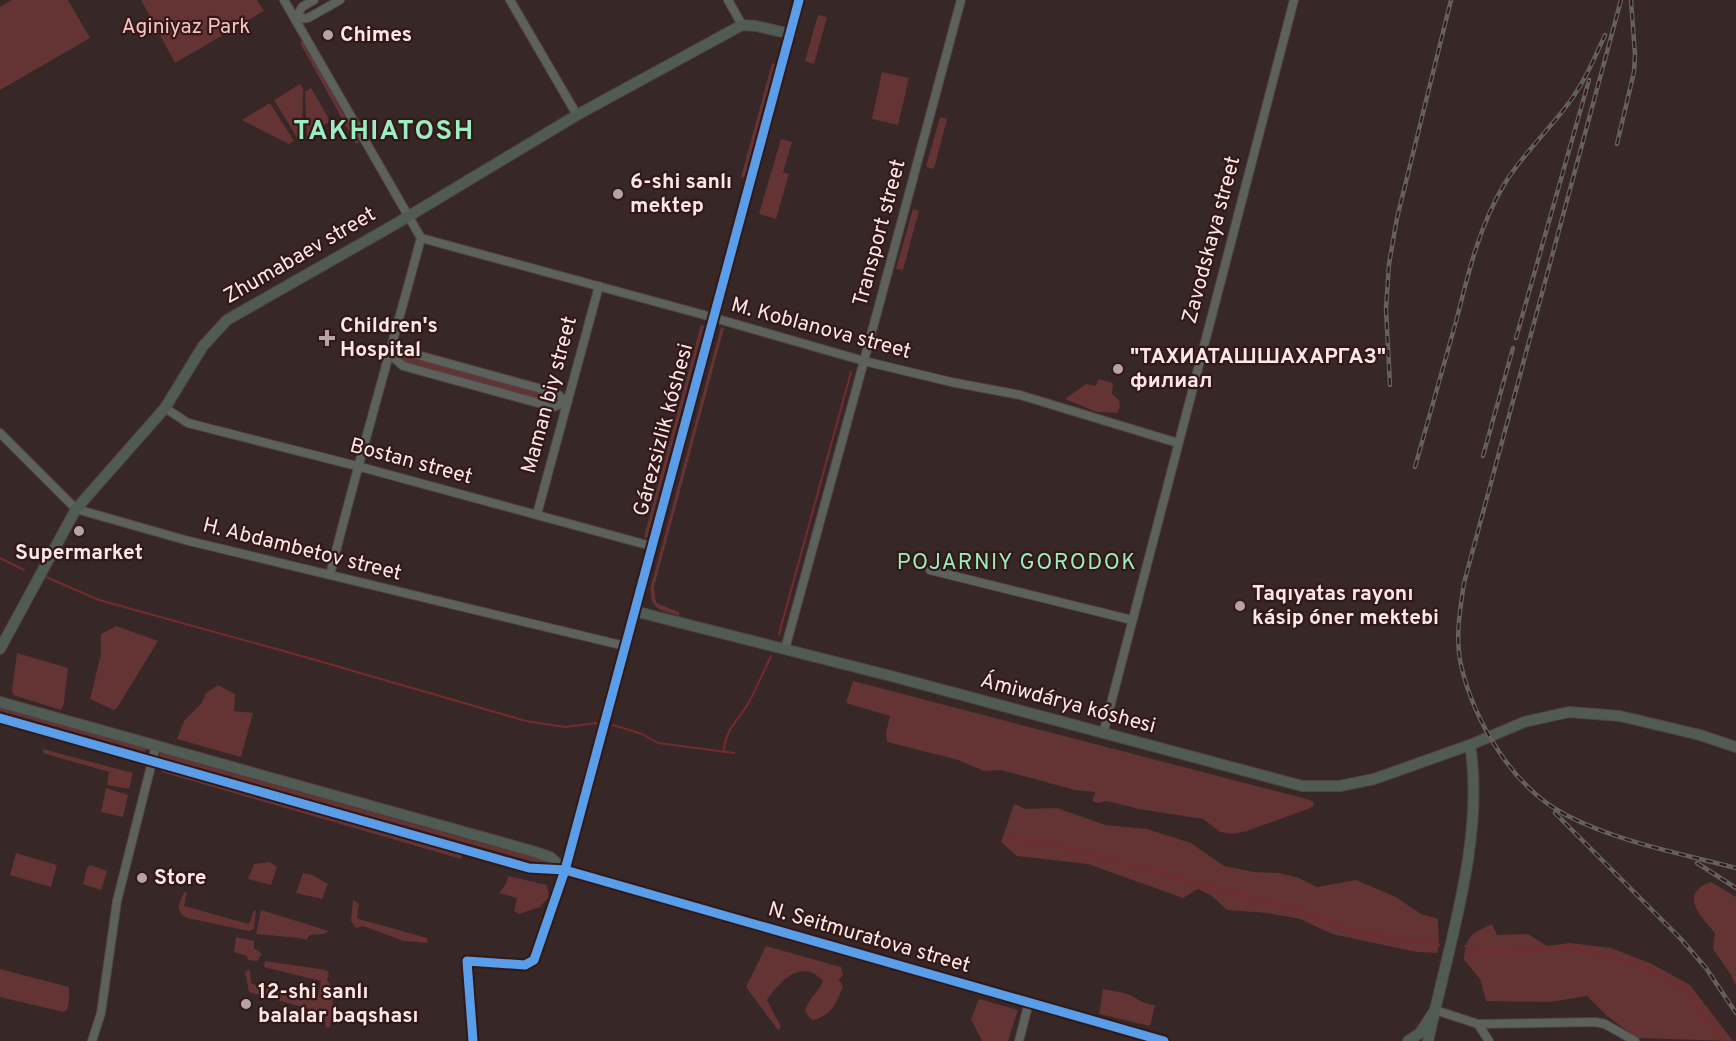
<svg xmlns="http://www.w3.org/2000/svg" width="1736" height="1041" viewBox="0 0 1736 1041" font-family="Overpass,sans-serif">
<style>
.green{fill:#643334}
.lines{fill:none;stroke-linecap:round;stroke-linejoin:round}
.stream{stroke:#752b2e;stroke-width:2}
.street-casing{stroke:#514443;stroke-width:10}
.secondary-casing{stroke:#514443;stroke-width:12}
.street{stroke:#5d615c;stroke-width:8}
.secondary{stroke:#505b54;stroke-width:10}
.rail-casing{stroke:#63615e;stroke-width:4.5}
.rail{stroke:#331818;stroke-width:2;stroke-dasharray:7;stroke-linecap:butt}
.cycleway-casing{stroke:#331818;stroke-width:13}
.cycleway{stroke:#5a9eea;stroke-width:9}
.poi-dot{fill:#b6a4a3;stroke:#331818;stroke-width:2}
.labels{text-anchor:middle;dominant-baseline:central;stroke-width:4.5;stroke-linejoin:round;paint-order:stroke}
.park-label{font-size:21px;fill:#f5c3c2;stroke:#331818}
.poi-label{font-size:21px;font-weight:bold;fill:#fbe7e6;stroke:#331818;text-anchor:start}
.street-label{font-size:21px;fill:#fbe7e6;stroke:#331818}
.neighbourhood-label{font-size:22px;letter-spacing:1.5px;fill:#9bedc2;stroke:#331818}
.district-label{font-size:27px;font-weight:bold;letter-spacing:1.5px;fill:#9bedc2;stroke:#331818}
</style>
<rect width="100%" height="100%" fill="#372727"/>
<g class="green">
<polygon points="12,0 68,0 90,38 0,90 0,7"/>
<polygon points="141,0 257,0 264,11 175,63"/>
<polygon points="818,15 827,17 814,64 805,61"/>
<polygon points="303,41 359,142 356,144 300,43"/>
<polygon points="772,63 775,64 745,178 741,177"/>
<polygon points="882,72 909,78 898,125 872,119"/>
<polygon points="300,84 303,89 302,136 298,139 274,100"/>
<polygon points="311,88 330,121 307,137 305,92"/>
<polygon points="270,103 294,141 289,144 242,120"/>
<polygon points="940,117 947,119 934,169 926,167"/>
<polygon points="781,139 792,142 783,172 789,174 776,219 759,214"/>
<polygon points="913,209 919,211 903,270 896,269"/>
<polygon points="701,325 704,326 647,538 644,537"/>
<path d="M721,327L724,328L654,587L656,603L679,612V616C659,609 649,610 651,586Z"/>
<polygon points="404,355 553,395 555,399 552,402 403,362 401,358"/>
<polygon points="1098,379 1113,383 1112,394 1119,400 1120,406 1117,413 1097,412 1065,399 1086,384 1096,386"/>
<polygon points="116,626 158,641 117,708 114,710 90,699 101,654 101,634"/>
<polygon points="17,653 68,668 64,703 61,710 13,695 12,690"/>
<polygon points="853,681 1310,800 1314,802 1313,807 1247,831 1233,834 1220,832 1203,819 1139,809 1106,801 1098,803 1092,801 1095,792 1075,790 1001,770 984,771 958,760 887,742 886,733 890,716 846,703"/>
<polygon points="218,685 235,694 234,711 253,713 241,757 177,739 184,721 201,704 206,693"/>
<polygon points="0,707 146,749 145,752 0,711"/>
<polygon points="43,749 133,773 129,789 107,785 109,772 43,753"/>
<polygon points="160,753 546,861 545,865 159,757"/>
<polygon points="163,768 462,855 461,859 161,772"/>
<polygon points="106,788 128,795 123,817 101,812"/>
<polygon points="1014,804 1026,809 1057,808 1105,825 1147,829 1191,843 1224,866 1254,872 1279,873 1299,878 1317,887 1356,880 1396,897 1421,914 1438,919 1439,945 1437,953 1417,952 1332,934 1300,919 1267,913 1227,910 1212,896 1198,889 1183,898 1088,864 1017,856 1001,842"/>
<polygon points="16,853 57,865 51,887 10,875"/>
<polygon points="270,862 277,867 271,885 248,879 254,864"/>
<polygon points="90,865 107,871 101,890 83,884 87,868"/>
<polygon points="303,873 312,875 328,884 322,899 296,893"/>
<polygon points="508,876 547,885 549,897 540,907 519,914 514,911 517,898 499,893 506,884"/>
<path d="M1711,882L1736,897V986L1731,975L1713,949L1715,933C1702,917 1677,894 1711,882Z"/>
<polygon points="184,892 187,892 184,906 249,924 254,910 256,911 254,929 249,931 187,918 182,915 178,907"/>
<polygon points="353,900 359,904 357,918 359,919 427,938 428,943 404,941 363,926 356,928 351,921"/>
<polygon points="261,910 329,931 324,934 310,935 306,940 299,938 256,934"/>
<path d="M1492,924L1497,935L1528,934L1547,946L1570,943L1611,948L1652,964L1690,985L1733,1041L1637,1038L1607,1016L1587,996L1549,1002L1486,1001L1480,979L1464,960C1466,935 1471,934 1492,924Z"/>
<polygon points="236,937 254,941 254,948 262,954 257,961 248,960 247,956 234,952"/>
<path d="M766,946L841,967L843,975L839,980L843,986C836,1004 832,1016 812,1020L805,1012C807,1000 818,993 823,981C802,958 780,981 767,1000L781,1027L778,1030L746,987Z"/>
<polygon points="265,961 326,970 329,973 327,980 334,989 330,1027 326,1028 324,1013 249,992 245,971 250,970 251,983 260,987 317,1000 321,981 264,967"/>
<polygon points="0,969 69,987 69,1002 67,1010 63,1012 0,997"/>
<path d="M1103,989C1113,991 1123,992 1132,996C1140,1001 1145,1004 1155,1005L1150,1026L1099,1014Z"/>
<polygon points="979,999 1018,1010 1008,1041 982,1041 971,1019"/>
</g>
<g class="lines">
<g class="stream">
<polyline points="0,558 24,570"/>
<polyline points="46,577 99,600 305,657 526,721 565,727 597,723"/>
<polyline points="779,634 851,372"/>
<polyline points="613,725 642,734 658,743 734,753"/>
<path d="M724,752C724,730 739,720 749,702C757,687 764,671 771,656"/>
<polyline points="1010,838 1065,848 1302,911 1349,930 1439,945"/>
<polyline points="1465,946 1488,953 1569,947 1645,967 1689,993 1703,1015 1722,1041"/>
</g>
<g class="street-casing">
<g id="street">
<polyline points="284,0 421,238"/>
<polyline points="510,0 577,115"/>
<polyline points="728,0 742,25"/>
<polyline points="295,19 308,18 340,0"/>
<polyline points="295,19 302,7 314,0"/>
<polyline points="421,238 697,313 864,361 951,382 1020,395 1178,443"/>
<polygon points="407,352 556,393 567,402 553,407 403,366 390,354"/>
<polyline points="165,408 188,423 357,466 651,546"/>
<polyline points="0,433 76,509 185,540 625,646"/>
<polyline points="537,514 599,286"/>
<polyline points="930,570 1132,620"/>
<path d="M330,575C358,462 391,350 421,238"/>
<polyline points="785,649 864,361 961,0"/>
<polyline points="1103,734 1294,0"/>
<polyline points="1435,1010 1478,1024 1595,1022 1605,1024 1635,1041"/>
<polyline points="1478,1024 1489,1041"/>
<polyline points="92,1041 101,1013 117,901 156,746"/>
<polyline points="473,1041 467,961 525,965 534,960 565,870"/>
<polyline points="1019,1041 1029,1002"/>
</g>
</g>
<g class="secondary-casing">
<g id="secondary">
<polyline points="634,611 891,676 1302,786 1340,786 1374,779 1470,745 1524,722 1569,712 1620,716 1700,735 1736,747"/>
<polyline points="0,649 76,509 165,408 203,346 227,320 399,222 577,115 742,25 756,26 791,34"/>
<polyline points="0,702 532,851 550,857 565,870"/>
<polyline points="0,718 529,868 565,870 1164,1041"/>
<polyline points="565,870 799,0"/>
<path d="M1435,1010C1454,928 1484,829 1470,745"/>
<polyline points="1408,1041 1420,1033 1435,1010 1428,1041"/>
</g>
</g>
<use href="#street" class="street"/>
<use href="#secondary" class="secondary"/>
<g class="rail-casing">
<g id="rail">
<path d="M1621,0L1464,583C1460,610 1455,638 1461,665C1474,721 1513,788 1566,815C1618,842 1679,853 1736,868"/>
<polyline points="1617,144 1634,72 1635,55 1631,0"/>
<path d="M1456,322C1468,274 1479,226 1505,183C1523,154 1548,131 1568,104C1584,83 1594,59 1605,35"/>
<polyline points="1516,338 1589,80"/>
<polyline points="1390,385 1386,309 1389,264 1397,218 1451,0"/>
<polyline points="1483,456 1513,348"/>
<polyline points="1415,467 1455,325"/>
<polyline points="1555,813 1680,938 1706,968 1736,1013"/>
<polyline points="1697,863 1736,888"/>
</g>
</g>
<use href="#rail" class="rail"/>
<g class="cycleway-casing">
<g id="cycleway">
<polyline points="0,718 529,868 565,870 1164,1041"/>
<polyline points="473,1041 467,961 525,965 534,960 565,870 799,0"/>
</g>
</g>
<use href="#cycleway" class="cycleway"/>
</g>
<g class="poi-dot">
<circle cx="328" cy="35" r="6"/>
<circle cx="618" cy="194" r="6"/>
<path d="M324 329h6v6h6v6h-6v6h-6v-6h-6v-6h6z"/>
<circle cx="1118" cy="369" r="6"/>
<circle cx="79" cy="531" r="6"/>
<circle cx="1240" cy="606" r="6"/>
<circle cx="142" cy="878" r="6"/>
<circle cx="246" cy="1004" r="6"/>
</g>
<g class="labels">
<g class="park-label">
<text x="186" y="27">Aginiyaz Park</text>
</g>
<g class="poi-label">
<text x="340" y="35">Chimes</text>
<text x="630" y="182">6-shi sanlı<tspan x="630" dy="24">mektep</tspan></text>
<text x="340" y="326">Children's<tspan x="340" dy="24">Hospital</tspan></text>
<text x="1130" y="357">"ТАХИАТАШШАХАРГАЗ"<tspan x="1130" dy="24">филиал</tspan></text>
<text x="79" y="553" text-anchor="middle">Supermarket</text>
<text x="1252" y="594">Taqıyatas rayonı<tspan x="1252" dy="24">kásip óner mektebi</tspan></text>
<text x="154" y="878">Store</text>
<text x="258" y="992">12-shi sanlı<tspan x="258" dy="24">balalar baqshası</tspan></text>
</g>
<g class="street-label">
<text transform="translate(880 233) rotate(-75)">Transport street</text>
<text transform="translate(1212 240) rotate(-75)">Zavodskaya street</text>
<text transform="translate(300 256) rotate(-30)">Zhumabaev street</text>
<text transform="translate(821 329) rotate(15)">M. Koblanova street</text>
<text transform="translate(550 395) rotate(-75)">Maman biy street</text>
<text transform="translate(664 430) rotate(-75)">Gárezsizlik kóshesi</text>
<text transform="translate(411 462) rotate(15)">Bostan street</text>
<text transform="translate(302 550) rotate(14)">H. Abdambetov street</text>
<text transform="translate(1068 704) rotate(15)">Ámiwdárya kóshesi</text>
<text transform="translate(869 938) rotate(16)">N. Seitmuratova street</text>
</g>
<g class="neighbourhood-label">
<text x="1017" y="563">POJARNIY GORODOK</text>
</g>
<g class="district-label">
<text x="384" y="132">TAKHIATOSH</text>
</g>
</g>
</svg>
